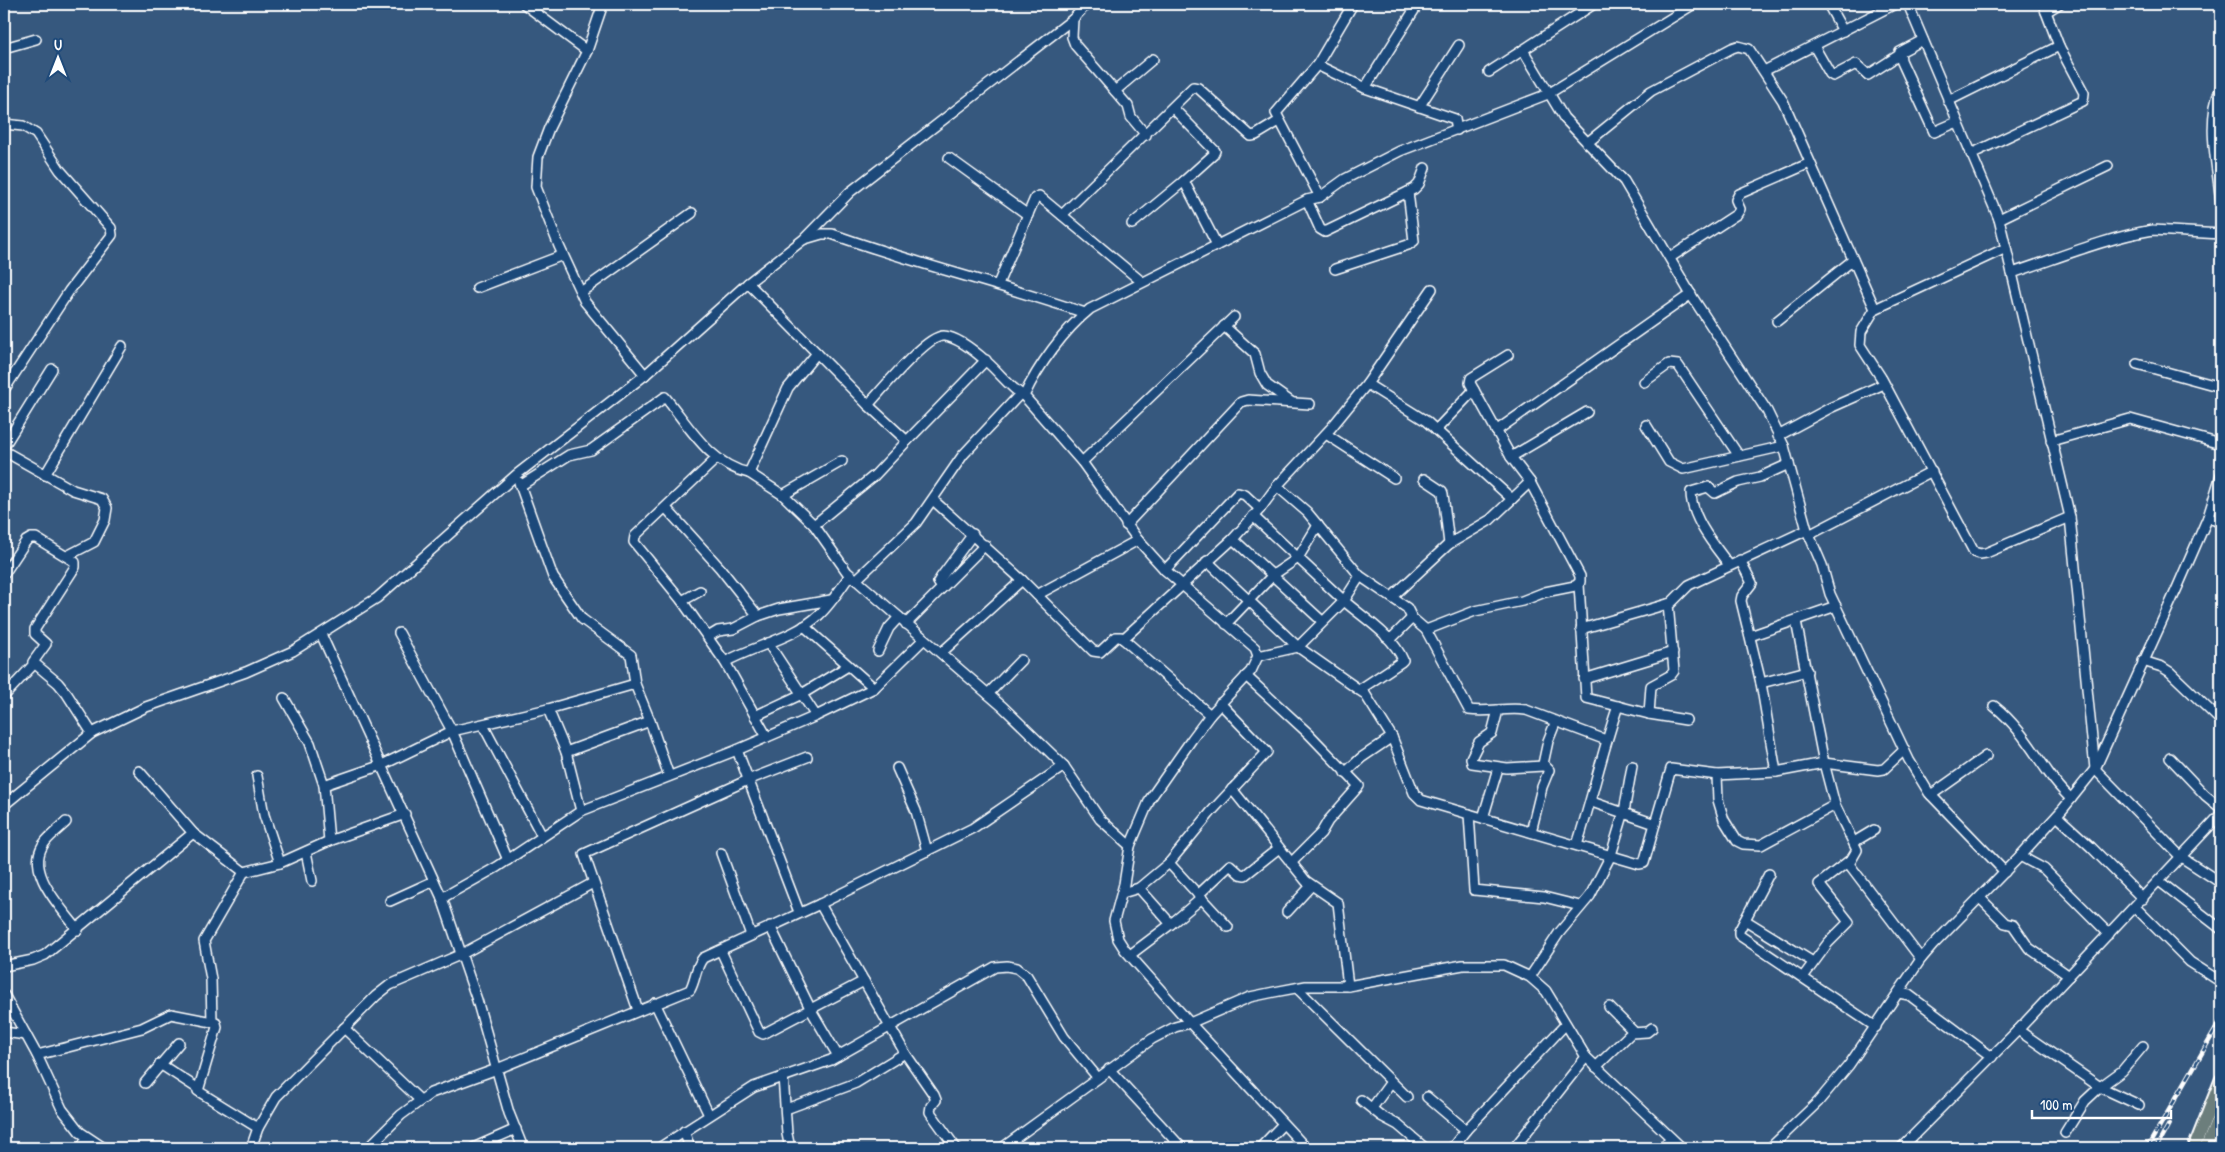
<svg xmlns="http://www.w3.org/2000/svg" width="2225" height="1152" viewBox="0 0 2225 1152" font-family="'Patrick Hand',sans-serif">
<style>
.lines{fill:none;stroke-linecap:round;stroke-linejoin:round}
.minor-casing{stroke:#fff;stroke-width:12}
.major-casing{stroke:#fff;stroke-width:15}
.minor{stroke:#1f4a7a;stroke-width:9}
.major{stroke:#6c7e7c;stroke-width:11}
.rail-casing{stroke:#fff;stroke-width:4.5}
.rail{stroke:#1f4a7a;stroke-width:2.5;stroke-dasharray:8;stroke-linecap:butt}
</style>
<rect width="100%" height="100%" fill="#36587e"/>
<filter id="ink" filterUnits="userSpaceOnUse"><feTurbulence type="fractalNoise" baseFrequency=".02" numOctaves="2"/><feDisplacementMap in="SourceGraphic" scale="10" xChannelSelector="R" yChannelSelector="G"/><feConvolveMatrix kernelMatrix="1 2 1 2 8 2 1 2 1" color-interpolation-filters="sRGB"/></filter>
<g filter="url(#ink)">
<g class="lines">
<g class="minor-casing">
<g id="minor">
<polyline points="524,4 587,51"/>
<polyline points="603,4 587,51 549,128 538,157 536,187 559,246 585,302 645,375"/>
<polyline points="1828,4 1843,31"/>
<polyline points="1908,4 1999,219 2006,248 2070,517 2095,769 2181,857 2221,883"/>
<polyline points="2046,12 2059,4"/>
<polyline points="1073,19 1072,37 1075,45 1128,106 1131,117 1146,135"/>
<polyline points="1923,40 1900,52 1901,60 1934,132 1957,122"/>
<polyline points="1814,46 1830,74 1833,76 1856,64 1868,75 1899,55"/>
<polyline points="4,48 36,39"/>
<polyline points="1523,50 1564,118 1624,181 1693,298 1767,411 1784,446 1807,530 1822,565 1830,594 1909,760 1929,793 2005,872"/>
<polyline points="1317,65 1353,4"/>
<polyline points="1764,71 1895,4"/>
<polyline points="1489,72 1594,4"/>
<path d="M2221,87C2205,122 2218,167 2221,204"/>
<polyline points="1365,88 1418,4"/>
<polyline points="1115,91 1153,59"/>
<polyline points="1948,101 2059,46"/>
<polyline points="1419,107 1459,45"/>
<polyline points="1173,108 1215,151 1213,155 1184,181 1217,245"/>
<polyline points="4,124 23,126 36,134 60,170 111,228 112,235 69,291 4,390"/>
<polyline points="1587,143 1651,91 1732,48 1738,46 1749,49 1783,101 1875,309"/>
<polyline points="1971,154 2083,101 2084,93 2059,46 2043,4"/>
<polyline points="949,158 1028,215"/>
<polyline points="1320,197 1276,113 1317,65 1365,88 1455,119 1457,130"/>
<polyline points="1307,200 1320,229 1325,232 1414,189 1419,184 1425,168"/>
<polyline points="1062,215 1193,87 1198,88 1251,136 1256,135 1279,121"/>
<polyline points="1999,219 2108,166"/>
<polyline points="1132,224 1184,181"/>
<path d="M805,239L822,234H832C915,264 1001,284 1085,313"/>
<polyline points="2006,248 1875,309 1861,332 1860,345 1882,379 1974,552 1980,554 1986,553 2070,517"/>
<polyline points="1671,257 1737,214 1740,209 1736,200 1739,194 1810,163"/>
<polyline points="1335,269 1408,245 1414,241 1408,192"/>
<path d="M2012,273C2058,258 2105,238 2153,230L2221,234"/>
<polyline points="748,283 868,405 907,441 986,360"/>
<polyline points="998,284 1035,198 1039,196 1142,282"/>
<polyline points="477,288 563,255"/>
<polyline points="581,292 692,213"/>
<polyline points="1777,321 1853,260"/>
<polyline points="1224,326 1255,354 1260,373 1267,385 1291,402"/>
<polyline points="2137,364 2221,387"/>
<polyline points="1644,382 1669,364 1678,365 1739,456"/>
<polyline points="1367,384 1426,421 1512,499"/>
<path d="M868,405C881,391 927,334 944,336C958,337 977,353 987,362C999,372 1010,388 1024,396"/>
<polyline points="1646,425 1669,462 1683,469 1784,446"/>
<polyline points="1436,430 1474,390"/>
<polyline points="1496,431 1691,294"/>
<polyline points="1326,434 1394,478"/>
<polyline points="1778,436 1830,408 1884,384"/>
<polyline points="2051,441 2130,419 2221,444"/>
<polyline points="4,446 52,369"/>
<polyline points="4,451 73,490 102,499 107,508 105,520 94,542 67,556"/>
<polyline points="1511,457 1587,412"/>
<polyline points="716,459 635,536 634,542 682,601 725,662 767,737"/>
<polyline points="1082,462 1234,317"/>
<polyline points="749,473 783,495 814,525 847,572 1003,707 1064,766 1100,819 1130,846"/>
<polyline points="45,475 122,346"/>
<polyline points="1424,479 1442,491 1443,494 1449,544"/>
<polyline points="519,482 553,577 582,619 631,655 635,684 650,721 669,776"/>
<path d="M520,486L569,455L591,450L665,397C689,426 710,465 749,473L788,388L817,353"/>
<path d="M1277,486L1307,512L1360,576L1407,608L1412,618L1426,630L1469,710C1488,713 1507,707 1526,710L1606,740"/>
<polyline points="783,495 842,461"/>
<polyline points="933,500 1022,580 1093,651 1100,652 1116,637 1121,637 1210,715"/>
<polyline points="666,508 720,568 758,616 779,609 831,600"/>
<path d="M1253,516C1283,544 1313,572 1343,600C1362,617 1393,635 1403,660L1401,662L1359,690"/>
<polyline points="2208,517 2221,523"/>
<polyline points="814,525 875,475 907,441"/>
<polyline points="1126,525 1241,402 1248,400 1310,404"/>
<polyline points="1809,535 1932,471"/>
<polyline points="1233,539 1322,621"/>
<polyline points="1740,560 1752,583 1742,596 1741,601 1761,683 1776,772"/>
<polyline points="1207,561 1298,647 1365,694 1392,737 1414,793 1421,800 1639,864 1644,863 1655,824 1592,802"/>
<path d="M1729,565C1714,545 1691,518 1691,492L1708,487L1715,493L1738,482L1760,477L1789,464"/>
<polyline points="1165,570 1238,493 1245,495 1260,509"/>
<polyline points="4,574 26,541 31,538 36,538 75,562 75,567 35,629 35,634 46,644 33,662 58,683 67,694 92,733"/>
<polyline points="856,580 916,523 963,455 1020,394"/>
<polyline points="1579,584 1586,698 1649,714 1686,720"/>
<polyline points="942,588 938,582 941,577 973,534"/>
<polyline points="1037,595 1138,540"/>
<polyline points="1392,597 1449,544 1490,520 1530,482"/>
<polyline points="682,601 700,591"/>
<polyline points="1796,621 1824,763 1835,805 1857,850 1849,864 1921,959"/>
<polyline points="906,624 985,545"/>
<polyline points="1226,624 1273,575 1298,558 1318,525"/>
<polyline points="804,626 874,688"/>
<polyline points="1581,629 1671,603 1689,585 1807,530"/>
<polyline points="1426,630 1475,611 1522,601 1545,592 1575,586 1580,582 1580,576 1530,482 1511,457 1470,383 1471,378 1508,355"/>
<polyline points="399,633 452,731 508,860"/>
<polyline points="321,634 442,898 477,1000 509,1113 523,1148"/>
<polyline points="1750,636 1836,606"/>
<polyline points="708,637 718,631 733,629 758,616"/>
<polyline points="1386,637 1392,638 1412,618"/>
<polyline points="1123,639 1233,539 1260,509 1277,486 1331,428 1367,384 1432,289"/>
<polyline points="768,643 816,716"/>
<polyline points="878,651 889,628 899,617"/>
<polyline points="941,653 1022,580"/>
<polyline points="1258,656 1298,647 1344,601 1360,576"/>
<polyline points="2143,661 2162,667 2170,672 2221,721"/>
<path d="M725,662C756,645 793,639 819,615C831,604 841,588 850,575"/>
<polyline points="1246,676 1309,734 1359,786 1328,821 1321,833 1291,863"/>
<polyline points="1584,679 1673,652"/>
<polyline points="1761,683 1807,671"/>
<polyline points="988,694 1021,660"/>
<polyline points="4,696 34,664"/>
<polyline points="284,698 310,743 324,785 329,841"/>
<path d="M1994,706C2017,724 2031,748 2048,772C2055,782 2063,791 2071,799"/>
<polyline points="548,709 566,752 581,811"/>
<polyline points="1498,710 1492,733 1479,742 1471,758 1472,763 1507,768 1543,766"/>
<polyline points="1649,714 1651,686 1671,675 1674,671 1668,604"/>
<polyline points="755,716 802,694 848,666"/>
<polyline points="483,725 542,836"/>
<polyline points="737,750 799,912"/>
<polyline points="566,752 650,721"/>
<polyline points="2170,758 2205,795 2221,808"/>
<polyline points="897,768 916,811 927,851"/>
<polyline points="139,771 193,833 244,872 280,863 329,841 405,814"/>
<polyline points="1345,773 1361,758 1392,737"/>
<polyline points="1717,775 1718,800 1724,820 1737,841 1743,844 1761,845 1835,805"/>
<polyline points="257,776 264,815 280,863"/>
<polyline points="324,785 382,765 452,731 548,709 635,684"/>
<polyline points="1232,789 1306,881 1338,903 1348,986"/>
<polyline points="1931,795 1986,756"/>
<polyline points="4,805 92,733 146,707 246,672 293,651 377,598 516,475 645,375 748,283 804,239 850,192 1073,19 1087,4"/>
<polyline points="1469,814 1474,890 1544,897 1580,906"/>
<polyline points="2057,816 2091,847 2143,899"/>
<polyline points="1483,818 1498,768"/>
<path d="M66,822C60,828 52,834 46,841C22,869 61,907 78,930"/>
<polyline points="1655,824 1671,769 1717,775 1776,772 1824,763 1878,770 1884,769 1904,750"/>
<polyline points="1531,832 1542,787 1549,770 1543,764 1548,741 1556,721"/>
<polyline points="1854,842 1874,830"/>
<path d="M1577,845C1592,799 1602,752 1618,706"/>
<polyline points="306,852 312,881"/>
<polyline points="721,853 751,935"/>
<polyline points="2020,856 2044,869 2109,934"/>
<polyline points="1169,863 1228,927"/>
<polyline points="1769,874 1739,931 1739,935 1876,1027"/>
<polyline points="2159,881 2221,929"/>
<polyline points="1122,893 1139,888 1169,863 1211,812 1267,752 1220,703"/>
<polyline points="1198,895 1230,865 1240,874 1245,875 1279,848"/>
<polyline points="442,898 497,867 581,811 737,750 816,716 874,688 924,639"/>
<polyline points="1980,898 2005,923 2013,925 2029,948 2069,976"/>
<polyline points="390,901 434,881"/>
<polyline points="820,904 905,1053 934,1095 936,1100 931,1106 930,1112 956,1148"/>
<polyline points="2135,907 2190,962 2221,982"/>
<polyline points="1287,912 1311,886"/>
<polyline points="1745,920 1813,962"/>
<polyline points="1171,924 1202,898"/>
<polyline points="770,926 811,1010 838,1056"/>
<polyline points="721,951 759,1032 763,1034 864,981"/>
<polyline points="1130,955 1171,924 1139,888"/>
<polyline points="4,966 33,960 45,955 193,833"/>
<polyline points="1530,977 1559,933 1590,896 1611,855 1624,812 1632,766"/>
<polyline points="1803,977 1828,943 1849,922 1819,884 1850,860"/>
<polyline points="1297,988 1407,1097"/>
<polyline points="1899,993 1909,995 1992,1057"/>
<polyline points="4,995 37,1055 62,1109 80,1132 104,1148"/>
<polyline points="655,1003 709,1115"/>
<polyline points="1609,1007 1633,1031"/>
<polyline points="638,1010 584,854 748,780 807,757"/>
<polyline points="212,1022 211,979 204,941 244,872"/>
<polyline points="344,1028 420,1100"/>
<polyline points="2018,1030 2100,1087 2139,1105"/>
<polyline points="4,1032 26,1035"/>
<polyline points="37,1055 142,1028 171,1014 212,1022 216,1023 217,1027 198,1091 258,1128"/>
<polyline points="160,1064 197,1088"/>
<polyline points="1596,1067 1631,1033 1647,1032 1652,1028"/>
<polyline points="1109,1069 1182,1148"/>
<polyline points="783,1076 787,1134 790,1148"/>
<polyline points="145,1083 179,1043"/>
<polyline points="1427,1097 1466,1130"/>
<polyline points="1361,1100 1381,1116 1398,1125 1425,1148"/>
<polyline points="1372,1108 1391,1082"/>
<polyline points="786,1109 856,1083 905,1053"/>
<polyline points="684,1131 690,1148"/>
<polyline points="2065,1133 2085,1101 2100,1087 2122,1071 2143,1046"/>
<path d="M370,1146L401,1115L431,1093L497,1069L690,990C696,979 695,968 703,958L820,904L973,828L1064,766"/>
<polyline points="81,1148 87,1138"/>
<polyline points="251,1148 258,1128 276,1097 376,996 390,985 462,954 593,883"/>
<polyline points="473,1148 516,1129"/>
<polyline points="659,1148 754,1087 831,1060 995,967 1007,966 1017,968 1027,976 1064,1037 1098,1078"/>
<polyline points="1002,1148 1152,1039 1175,1027 1190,1023 1250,997 1274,992 1306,986 1348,986 1463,965 1504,965 1530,977 1546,991 1586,1057 1682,1148"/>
<polyline points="1260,1148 1283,1124"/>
<path d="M1306,1148L1190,1023L1125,950L1118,939L1114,921L1124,884L1130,846L1150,799L1192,739L1210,715L1251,671L1258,656L1255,648L1165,570L1138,540L1082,462L1024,396C1038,366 1064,330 1090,309L1307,200L1320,197L1345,179L1400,151L1548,94L1694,4"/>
<polyline points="1452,1148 1466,1130 1565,1025"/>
<polyline points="1514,1148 1586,1057"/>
<polyline points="1662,1148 1671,1138"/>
<polyline points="1770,1148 1818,1102 1849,1065 1921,959 1933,945 2020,856 2063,809 2095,769 2178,586 2208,517 2221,475"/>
<polyline points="1901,1148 2018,1030 2221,814"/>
</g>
</g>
<g class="major-casing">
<g id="major">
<polyline points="2194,1148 2221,1080"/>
<polyline points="2206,1148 2221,1111"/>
</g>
</g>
<use href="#minor" class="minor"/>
<use href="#major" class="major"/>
<g class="rail-casing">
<g id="rail">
<polyline points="2147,1148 2221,1020"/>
<polyline points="2156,1148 2169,1124"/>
</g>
</g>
<use href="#rail" class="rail"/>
</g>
</g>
<rect width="2225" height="1152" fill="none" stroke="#1f4a7a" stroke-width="20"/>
<rect x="10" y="10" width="2205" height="1132" fill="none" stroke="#fff" stroke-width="2" filter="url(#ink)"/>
<g transform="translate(58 58)" stroke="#1f4a7a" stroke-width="4" paint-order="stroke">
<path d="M0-4L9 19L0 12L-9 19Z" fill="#ffffff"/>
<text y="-8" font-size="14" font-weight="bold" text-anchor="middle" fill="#ffffff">U</text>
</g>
<path d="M2032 1110v8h139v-8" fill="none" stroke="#ffffff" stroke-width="2.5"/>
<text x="2040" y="1110" font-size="15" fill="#ffffff" stroke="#1f4a7a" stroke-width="4" paint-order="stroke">100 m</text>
</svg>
